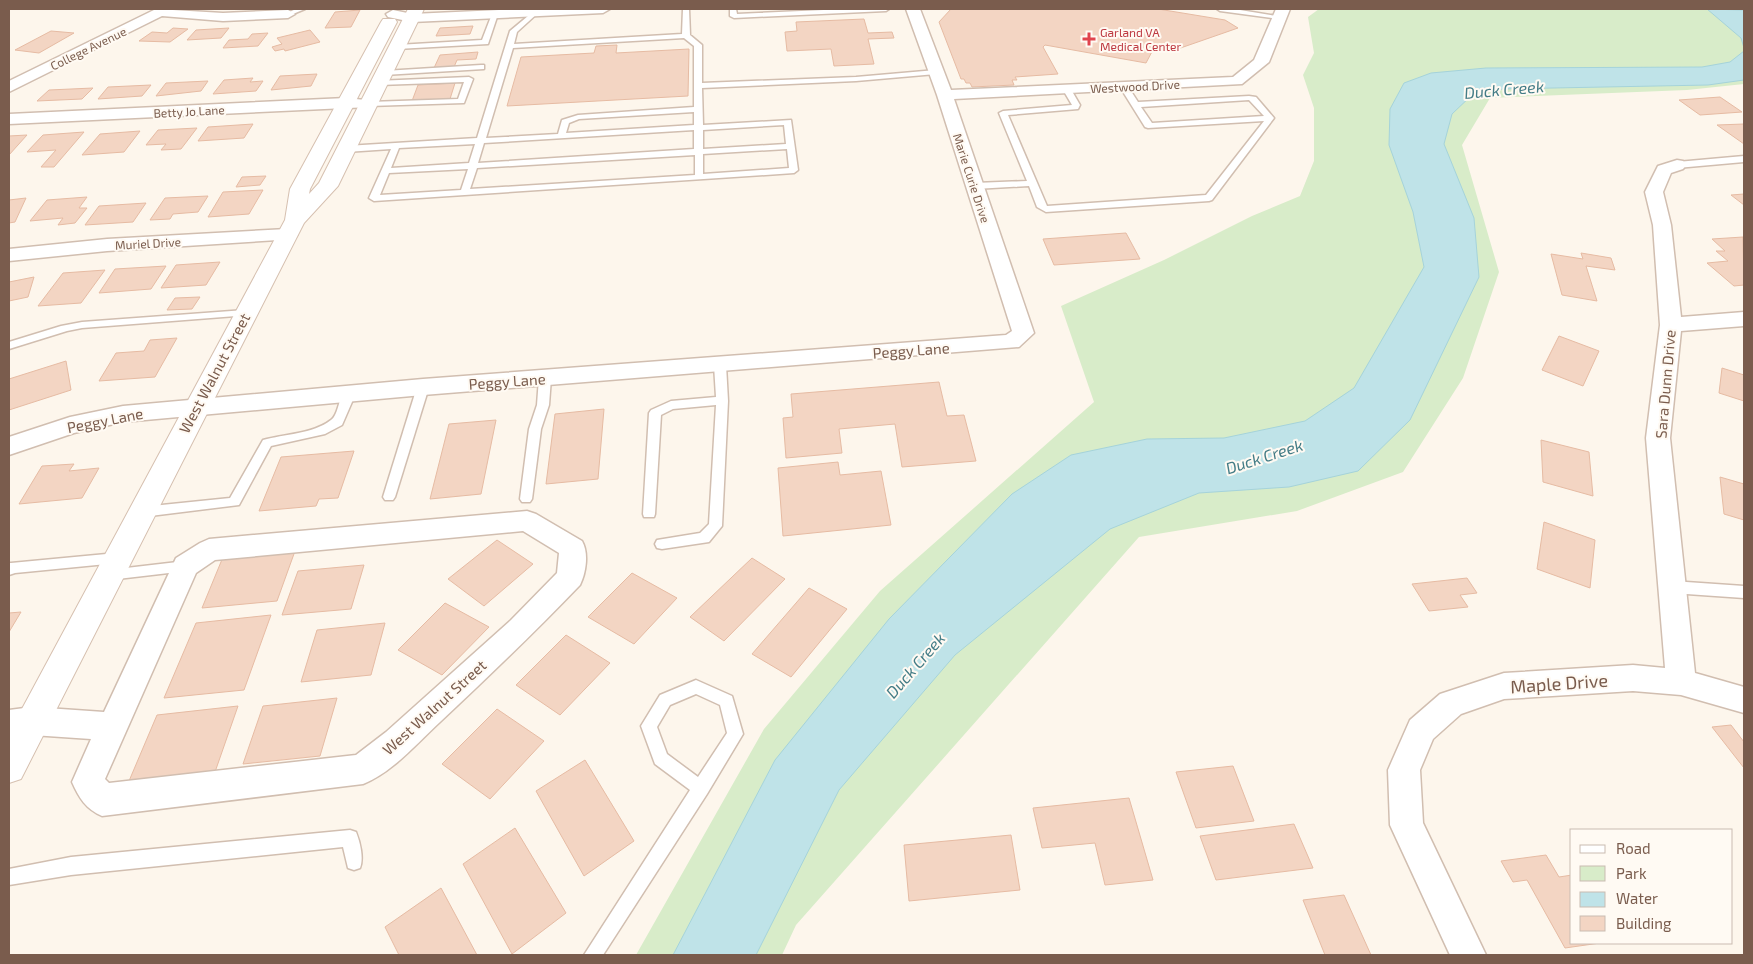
<svg xmlns="http://www.w3.org/2000/svg" width="1753" height="964" viewBox="0 0 1753 964" font-family="'Exo 2',sans-serif">
<style>
.green{fill:#d8ecc9}
.water{fill:#bfe3e8;stroke:#a5d3da}
.building{fill:#f3d5c3;stroke:#e6bba3}
.lines{fill:none;stroke-linecap:round;stroke-linejoin:round}
.service-casing{stroke:#d1beb0;stroke-width:3}
.minor-casing{stroke:#d1beb0;stroke-width:3}
.secondary-casing{stroke:#d6c0b0;stroke-width:2}
.service{fill:#fff;fill-rule:evenodd}
.minor{fill:#fff;fill-rule:evenodd}
.secondary{fill:#fff;fill-rule:evenodd}
.health-dot{fill:#e0444e;stroke:#fffaf3;stroke-width:2}
.labels{text-anchor:middle;dominant-baseline:central;stroke-width:4;stroke-linejoin:round;paint-order:stroke}
.far-health-label{font-size:12px;fill:#be3a42;stroke:#fffaf3;text-anchor:start}
.far-street-label{font-size:12px;fill:#7a5c4d;stroke:#fffaf3}
.street-label{font-size:15px;fill:#7a5c4d;stroke:#fffaf3}
.water-label{font-size:16px;font-style:italic;fill:#437c86;stroke:#fffaf3}
.near-street-label{font-size:18px;fill:#7a5c4d;stroke:#fffaf3}
</style>
<rect width="100%" height="100%" fill="#fdf6ec"/>
<polygon class="green" points="1319,9 1744,9 1744,84 1687,90 1490,98 1462,145 1499,272 1463,378 1403,472 1297,511 1139,537 796,925 782,955 636,955 764,729 880,591 1094,402 1061,306 1164,260 1252,216 1300,196 1314,161 1314,108 1303,75 1314,53 1308,17"/>
<g class="water">
<polygon points="1707,9 1744,10 1744,48 1741,38"/>
<polygon points="1744,51 1744,80 1708,85 1502,89 1473,94 1452,114 1444,144 1474,218 1479,277 1410,420 1358,471 1289,487 1199,493 1110,529 955,655 839,790 756,955 673,955 775,760 889,619 1012,494 1071,455 1147,439 1224,438 1305,421 1354,388 1424,267 1413,212 1389,145 1390,109 1404,83 1431,73 1486,68 1702,67 1730,62"/>
</g>
<g class="building">
<polygon points="951,9 1158,9 1225,20 1238,28 1169,52 1155,46 1146,63 1045,45 1043,47 1058,74 1015,77 1017,80 1012,80 1014,85 972,87 970,83 966,83 964,79 961,79 939,22"/>
<polygon points="360,10 351,27 325,28 335,12"/>
<polygon points="864,19 868,33 892,32 894,38 868,39 874,64 834,66 831,49 787,51 785,32 797,31 796,22"/>
<polygon points="473,26 470,34 436,36 440,28"/>
<polygon points="173,28 188,29 170,42 139,41 152,32 167,33"/>
<polygon points="229,28 221,38 187,40 196,30"/>
<polygon points="310,30 320,42 285,51 284,49 275,51 272,47 282,44 277,38"/>
<polygon points="51,31 74,33 39,53 15,50"/>
<polygon points="268,33 258,46 223,48 229,40 248,39 252,34"/>
<polygon points="617,45 616,53 689,49 688,96 507,106 521,57 594,53 596,46"/>
<polygon points="478,52 476,59 457,60 454,67 434,68 440,55"/>
<polygon points="317,74 311,86 271,90 280,76"/>
<polygon points="253,78 250,82 263,81 256,91 213,94 224,80"/>
<polygon points="208,81 201,91 156,96 166,83"/>
<polygon points="455,83 450,99 412,101 418,85"/>
<polygon points="151,85 142,96 98,99 108,87"/>
<polygon points="93,88 82,99 37,101 49,90"/>
<polygon points="1720,97 1742,112 1700,115 1679,100"/>
<polygon points="253,124 244,138 198,141 208,127"/>
<polygon points="1744,124 1744,144 1717,125"/>
<polygon points="197,128 181,149 161,150 166,144 146,145 158,130"/>
<polygon points="140,131 124,152 82,155 100,134"/>
<polygon points="84,132 54,167 41,167 56,150 27,152 43,135"/>
<polygon points="27,135 9,155 9,136"/>
<polygon points="266,176 260,185 236,187 242,177"/>
<polygon points="263,190 249,214 208,217 223,192"/>
<polygon points="1744,194 1744,205 1731,195"/>
<polygon points="208,196 198,212 173,214 170,219 150,220 165,198"/>
<polygon points="87,197 79,208 87,208 75,223 58,225 63,218 30,221 47,200"/>
<polygon points="26,198 15,222 9,223 9,200"/>
<polygon points="146,203 133,222 85,225 99,206"/>
<polygon points="1126,233 1140,259 1054,265 1043,239"/>
<polygon points="1743,237 1744,285 1734,286 1707,263 1728,261 1716,251 1725,251 1712,239"/>
<polygon points="1581,253 1611,258 1615,270 1586,266 1597,301 1562,295 1551,254 1583,259"/>
<polygon points="220,262 206,285 161,288 176,265"/>
<polygon points="166,266 151,289 99,293 115,269"/>
<polygon points="105,270 81,303 38,306 63,273"/>
<polygon points="34,277 28,297 9,301 9,282"/>
<polygon points="200,297 192,309 167,310 175,298"/>
<polygon points="1559,336 1599,351 1583,386 1542,370"/>
<polygon points="177,338 155,377 99,381 116,353 144,351 150,340"/>
<polygon points="66,361 71,390 9,410 9,379"/>
<polygon points="1722,368 1744,375 1744,401 1719,393"/>
<polygon points="939,382 947,416 964,415 976,461 902,467 895,424 839,429 842,453 786,458 783,418 793,417 791,394"/>
<polygon points="604,409 598,479 546,484 555,414"/>
<polygon points="496,420 481,494 430,499 449,424"/>
<polygon points="1541,440 1589,452 1593,496 1543,482"/>
<polygon points="354,451 338,498 319,499 316,506 259,511 281,457"/>
<polygon points="838,462 840,475 881,471 891,525 783,536 778,468"/>
<polygon points="74,464 69,471 99,468 82,498 19,504 42,466"/>
<polygon points="1720,477 1744,484 1744,520 1724,514"/>
<polygon points="1544,522 1595,540 1590,588 1537,569"/>
<polygon points="497,540 533,564 484,606 448,579"/>
<polygon points="295,551 277,601 202,608 223,557"/>
<polygon points="752,558 785,579 724,641 690,617"/>
<polygon points="364,565 351,609 282,615 298,571"/>
<polygon points="632,573 677,598 634,644 588,617"/>
<polygon points="1467,578 1477,593 1460,595 1468,607 1429,611 1412,584"/>
<polygon points="809,588 847,609 791,677 752,654"/>
<polygon points="445,603 489,627 442,675 398,650"/>
<polygon points="21,612 9,632 9,613"/>
<polygon points="271,615 244,690 164,698 196,623"/>
<polygon points="385,623 371,675 301,682 317,630"/>
<polygon points="566,635 610,663 560,715 516,685"/>
<polygon points="337,698 320,756 243,764 263,706"/>
<polygon points="238,706 215,772 129,781 157,715"/>
<polygon points="497,709 544,741 490,799 442,764"/>
<polygon points="1731,725 1744,742 1744,768 1712,727"/>
<polygon points="585,760 634,841 584,876 536,791"/>
<polygon points="1233,766 1254,821 1196,828 1176,772"/>
<polygon points="1129,798 1153,880 1105,885 1095,843 1042,848 1033,808"/>
<polygon points="1294,824 1313,868 1216,880 1200,836"/>
<polygon points="515,828 566,913 512,954 463,864"/>
<polygon points="1011,835 1020,890 909,901 904,845"/>
<polygon points="1546,855 1559,877 1572,875 1572,943 1600,943 1565,948 1527,880 1513,882 1501,861"/>
<polygon points="441,888 477,955 399,955 385,927"/>
<polygon points="1344,895 1371,955 1325,955 1303,900"/>
</g>
<g class="lines">
<g class="service-casing">
<g id="service">
<polygon points="296,9 305,9 288,16 285,14"/>
<path d="M683,9H689L690,35L702,45V83L856,77L936,70L940,72L936,74L856,81L702,88L703,125L791,120L798,170L794,173L374,201L369,198L391,149L346,152L342,149L346,146L477,138L510,31L534,11L539,12L517,32L514,44L682,34ZM684,38L694,46V107L578,115L562,120L558,134L486,138L513,48ZM694,112V125L566,133L569,123L579,119ZM784,125L786,144L703,149V130ZM694,130V149L478,163L484,143ZM475,144L469,163L391,168L399,148ZM787,149L789,168L703,174V154ZM695,155V175L470,189L477,168ZM468,169L461,190L380,195L389,173Z"/>
<polygon points="730,9 736,9 737,14 846,9 889,9 886,11 734,18 730,16"/>
<polygon points="1217,9 1234,9 1283,17 1279,19 1220,11"/>
<polygon points="495,12 498,14 488,44 397,49 393,47 397,45 482,40 492,14"/>
<polygon points="481,65 484,65 484,69 384,75 380,73 384,71"/>
<polygon points="469,77 473,79 464,103 369,106 365,104 369,102 458,99 464,82 379,85 375,83 376,81"/>
<path d="M1121,85H1127L1138,102L1249,96L1256,97L1274,118L1212,200L1209,201L1046,212L1037,207L1029,186L975,189L970,186L975,183L1027,181L999,113L1003,111L1072,105L1062,88L1066,86H1069L1080,105L1078,109L1008,115L1047,206L1206,195L1264,121L1148,128L1145,127L1120,87ZM1249,100L1264,116L1152,123L1141,107Z"/>
<polygon points="1744,156 1744,162 1677,168 1673,165 1677,162"/>
<polygon points="245,310 249,311 250,313 249,315 82,328 67,331 9,349 9,342 61,326 82,322"/>
<polygon points="720,361 726,365 728,401 722,526 709,542 662,549 657,548 655,544 657,540 700,533 709,524 716,405 673,409 661,415 655,514 654,517 644,517 643,514 649,413 651,410 671,401 716,397 714,365"/>
<polygon points="545,374 551,378 549,405 541,429 532,499 530,502 522,502 520,499 529,429 537,405 539,378"/>
<polygon points="423,383 429,387 395,497 393,500 385,500 383,497 417,387"/>
<path d="M349,391L355,395L342,425L325,434L271,446L239,505L142,517L137,515L136,512L137,509L142,507L230,498L263,440C284,434 313,434 331,420C340,414 337,394 349,391Z"/>
<polygon points="117,553 122,554 124,558 122,562 117,563 15,573 9,575 9,563 11,563"/>
<polygon points="186,561 191,562 193,566 191,570 186,571 109,580 104,579 102,575 104,571 109,570"/>
<polygon points="1672,581 1744,586 1744,598 1672,593 1667,591 1665,587 1667,583"/>
<path d="M696,680L732,696L743,734L707,794L603,955H584L690,790L655,764L641,726L660,695ZM696,694L720,705L727,733L698,777L667,754L657,727L670,705Z"/>
<path d="M350,830L356,832C360,842 364,858 360,868L354,870L348,868L343,847L71,875L9,885V869L71,857Z"/>
</g>
</g>
<g class="minor-casing">
<g id="minor">
<polygon points="156,9 223,13 288,10 295,14 288,18 223,21 162,16 9,92 9,81"/>
<polygon points="519,9 610,9 603,13 412,22 388,17 386,14 393,10 412,14"/>
<polygon points="906,9 920,9 951,90 1233,77 1254,60 1276,9 1290,9 1269,62 1242,84 954,99 1034,333 1019,347 423,395 123,422 74,433 9,455 9,437 70,417 123,406 423,379 1006,335 1012,331 937,95"/>
<polygon points="346,98 375,101 377,104 375,107 346,108 9,124 9,114"/>
<polygon points="1677,160 1683,161 1686,165 1683,169 1671,173 1663,192 1671,225 1681,317 1744,312 1744,326 1681,331 1670,438 1695,673 1744,687 1744,713 1681,695 1633,691 1504,699 1461,714 1433,739 1420,770 1423,823 1486,955 1450,955 1390,825 1388,770 1410,720 1440,694 1504,673 1633,665 1665,668 1646,438 1660,325 1653,225 1645,192 1658,166"/>
<polygon points="287,229 294,231 297,235 294,239 107,251 9,261 9,249 107,239"/>
<path d="M527,511L536,514L582,541C589,553 586,573 580,585C535,632 488,677 440,722C417,743 393,772 363,784L102,816C86,809 79,798 72,782L91,739L32,735L9,738V710L32,707L104,712L176,558L200,543L209,539ZM523,531L559,553L557,573L511,620L386,732L356,755L109,783L105,779L196,573L215,560Z"/>
</g>
</g>
<g class="secondary-casing">
<polygon id="secondary" points="408,9 424,9 338,186 304,223 21,779 9,783 9,733 285,220 290,189 381,22 383,19 395,19 397,22 310,189 309,194 319,183"/>
</g>
<use href="#service" class="service"/>
<use href="#minor" class="minor"/>
<use href="#secondary" class="secondary"/>
</g>
<path class="health-dot" d="M1086.5 31.5h5v5h5v5h-5v5h-5v-5h-5v-5h5z"/>
<g class="labels">
<g class="far-health-label">
<text x="1100" y="32">Garland VA<tspan x="1100" dy="14">Medical Center</tspan></text>
</g>
<g class="far-street-label">
<text transform="translate(88 48) rotate(-26)">College Avenue</text>
<text transform="translate(1135 86) rotate(-3)">Westwood Drive</text>
<text transform="translate(189 111) rotate(-3)">Betty Jo Lane</text>
<text transform="translate(972 178) rotate(72)">Marie Curie Drive</text>
<text transform="translate(148 243) rotate(-3)">Muriel Drive</text>
</g>
<g class="street-label">
<text transform="translate(911 350) rotate(-4)">Peggy Lane</text>
<text transform="translate(214 373) rotate(-62)">West Walnut Street</text>
<text transform="translate(507 381) rotate(-4)">Peggy Lane</text>
<text transform="translate(1665 384) rotate(-85)">Sara Dunn Drive</text>
<text transform="translate(105 420) rotate(-11)">Peggy Lane</text>
<text transform="translate(434 707) rotate(-42)">West Walnut Street</text>
</g>
<g class="water-label">
<text transform="translate(1504 89) rotate(-5)">Duck Creek</text>
<text transform="translate(1264 456) rotate(-18)">Duck Creek</text>
<text transform="translate(915 665) rotate(-49)">Duck Creek</text>
</g>
<g class="near-street-label">
<text transform="translate(1559 683) rotate(-4)">Maple Drive</text>
</g>
</g>
<rect width="1753" height="964" fill="none" stroke="#7a5c4d" stroke-width="20"/>
<rect x="1570" y="829" width="162" height="115" fill="#fffaf3" stroke="#cabbb1"/>
<rect x="1580" y="845" width="25" height="8" fill="#ffffff" stroke="#cabbb1"/>
<text x="1616" y="854" font-size="15" fill="#7a5c4d">Road</text>
<rect x="1580" y="866" width="25" height="15" fill="#d8ecc9" stroke="#cabbb1"/>
<text x="1616" y="879" font-size="15" fill="#7a5c4d">Park</text>
<rect x="1580" y="892" width="25" height="15" fill="#bfe3e8" stroke="#cabbb1"/>
<text x="1616" y="904" font-size="15" fill="#7a5c4d">Water</text>
<rect x="1580" y="916" width="25" height="15" fill="#f3d5c3" stroke="#cabbb1"/>
<text x="1616" y="929" font-size="15" fill="#7a5c4d">Building</text>
</svg>
